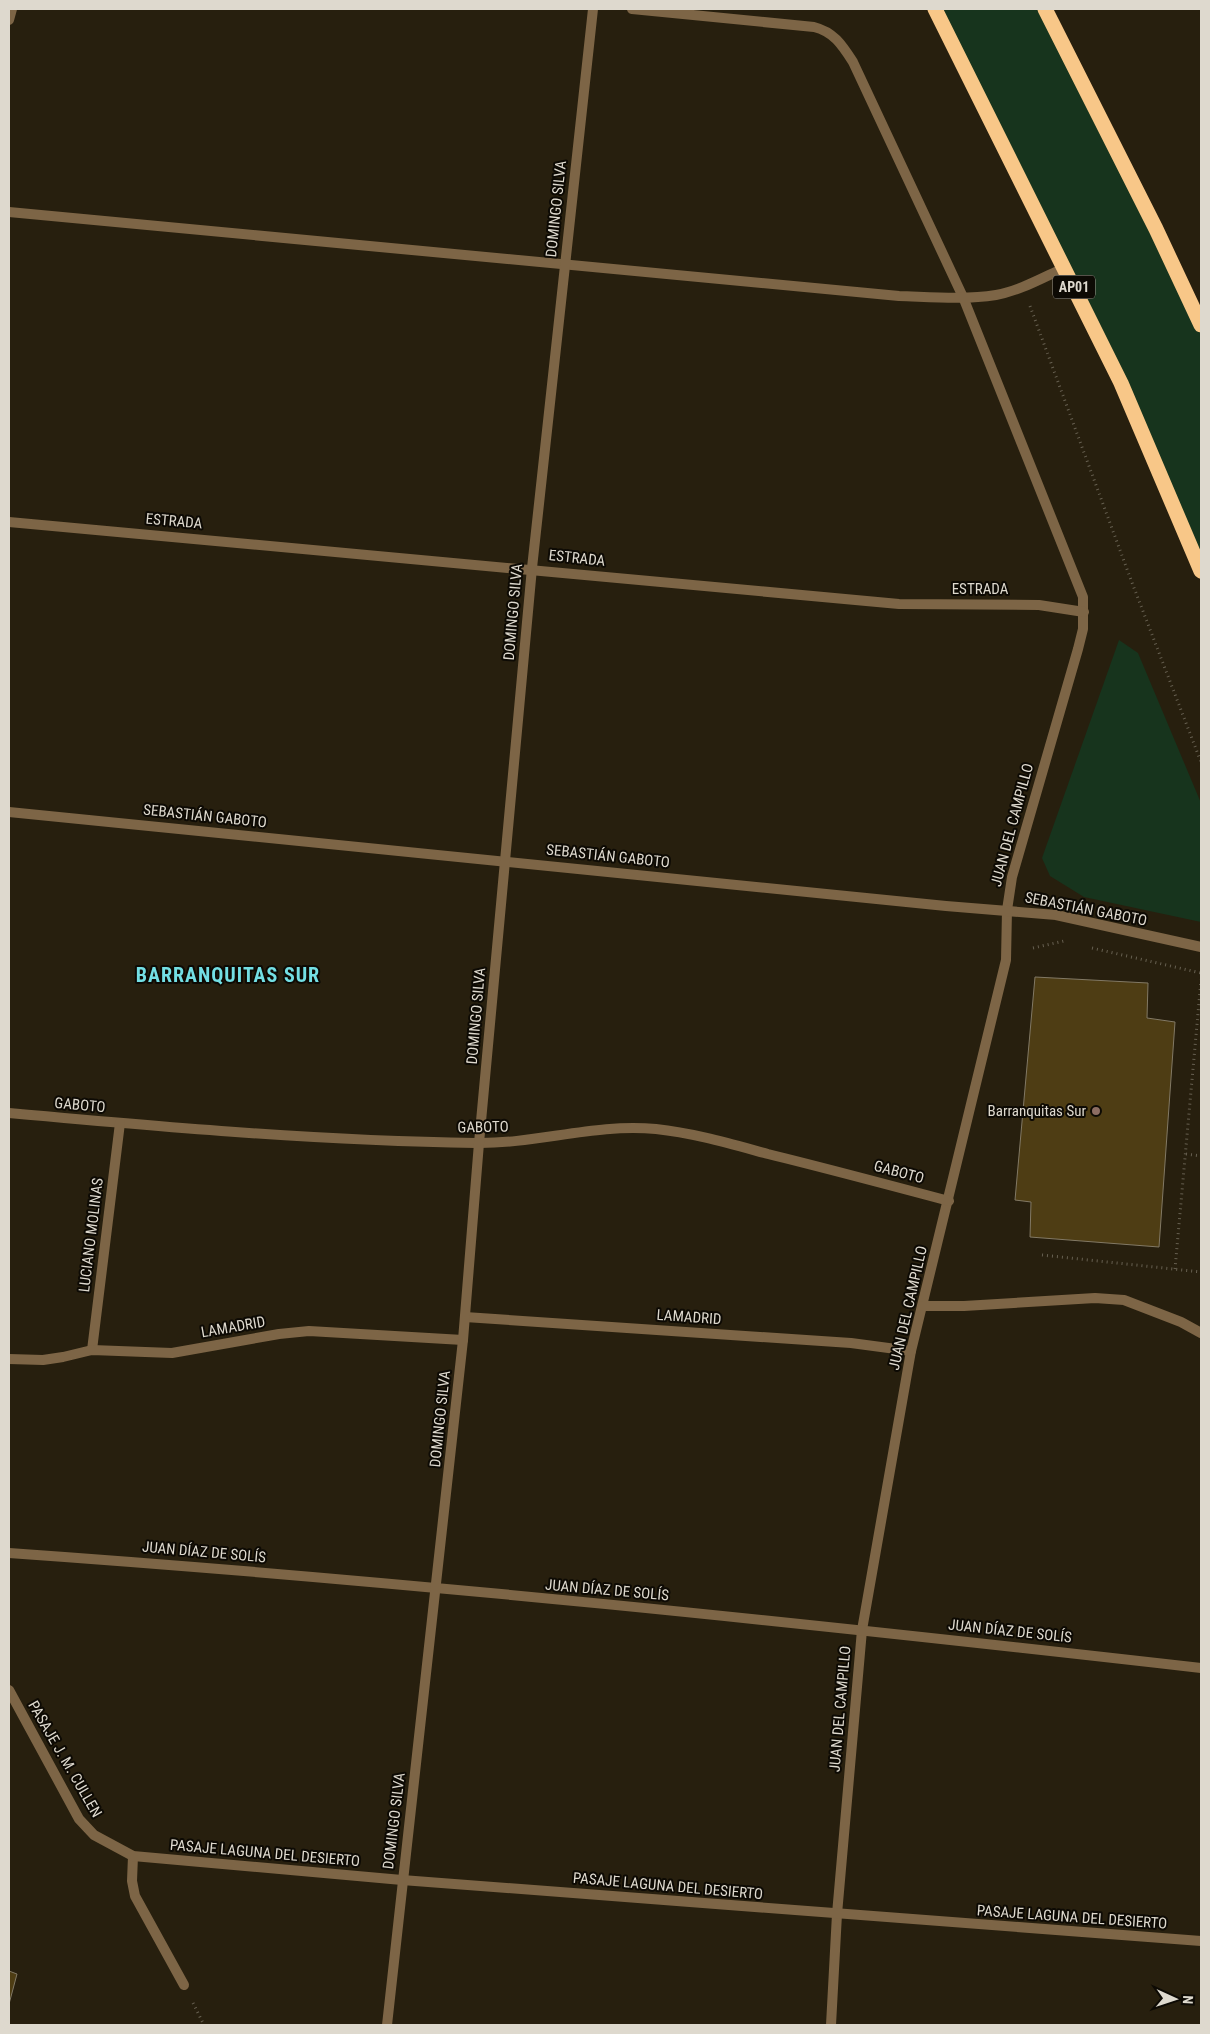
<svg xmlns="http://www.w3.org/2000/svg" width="1210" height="2034" viewBox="0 0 1210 2034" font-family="'Roboto Condensed',sans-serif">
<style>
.green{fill:#17341d}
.building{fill:#4e3d14;stroke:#827965}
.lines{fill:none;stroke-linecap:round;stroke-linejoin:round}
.path{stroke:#676051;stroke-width:3;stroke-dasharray:1 4;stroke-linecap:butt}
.service{stroke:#7d6546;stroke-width:10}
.minor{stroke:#7d6546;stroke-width:10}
.motorway{stroke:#f8c788;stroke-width:15}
.education-dot{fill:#8d6e63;stroke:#0d0a04;stroke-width:2}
.labels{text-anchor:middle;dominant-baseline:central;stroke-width:4;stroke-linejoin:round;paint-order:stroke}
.shield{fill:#0d0a04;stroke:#9f9b91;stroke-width:1}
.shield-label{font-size:14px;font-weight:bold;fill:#ded9ce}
.street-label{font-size:15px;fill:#ded9ce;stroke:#0d0a04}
.poi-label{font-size:15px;fill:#ded9ce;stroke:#0d0a04;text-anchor:end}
.district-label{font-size:20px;font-weight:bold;letter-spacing:1px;fill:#73dfe4;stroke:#0d0a04}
</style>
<rect width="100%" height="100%" fill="#271f0e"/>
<g class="green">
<polygon points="935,9 1045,9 1201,325 1201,571 1121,383"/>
<polygon points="1119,640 1138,653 1201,803 1201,922 1084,897 1050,876 1042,858"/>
</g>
<g class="building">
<polygon points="1035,977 1148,983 1147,1018 1175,1022 1159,1247 1030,1237 1031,1202 1015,1200"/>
<polygon points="9,1971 17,1974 9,2004"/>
</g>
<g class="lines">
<g class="path">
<polyline points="1030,306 1131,580 1201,762"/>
<polyline points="1033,948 1064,941"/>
<polyline points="1092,948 1201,973"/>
<polyline points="1186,1154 1201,1156"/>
<polyline points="1042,1255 1201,1272"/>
<polyline points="1175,1269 1201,980"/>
<polyline points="193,2003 204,2025"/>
</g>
<polyline class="service" points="133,1856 132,1881 135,1896 184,1985"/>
<g class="minor">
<path d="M632,9L814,27C834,32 842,45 853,62L963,297L1083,597V629L1078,649L1012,877L1007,910L1006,960L911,1351L862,1630L837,1914L831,2025"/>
<polyline points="9,20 12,9"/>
<path d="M9,212L899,296C931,297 964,300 996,295C1019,291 1042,278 1064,268"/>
<polyline points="9,522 899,604 1039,605 1084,612"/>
<polyline points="9,812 946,906 1056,915 1201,947"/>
<path d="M9,1113C164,1127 320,1141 476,1143C537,1144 595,1123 656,1129C694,1133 731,1144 768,1154C829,1169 889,1185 949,1201"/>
<polyline points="923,1306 964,1306 1095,1298 1124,1300 1181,1322 1201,1333"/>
<polyline points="465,1317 851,1343 911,1351"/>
<polyline points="92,1350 120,1123"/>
<polyline points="9,1359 43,1360 63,1357 92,1350 172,1353 279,1334 309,1331 463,1340"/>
<path d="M9,1553C407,1581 805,1623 1201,1668"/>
<polyline points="9,1690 79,1819 94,1835 133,1856 402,1880 1201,1941"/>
<polyline points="387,2025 463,1340 479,1143 532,568 593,9"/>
</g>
<g class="motorway">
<polyline points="935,9 1121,383 1201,571"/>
<polyline points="1045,9 1156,229 1201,325"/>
</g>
</g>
<circle class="education-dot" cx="1096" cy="1111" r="5"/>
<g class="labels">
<rect class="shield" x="1053" y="275.5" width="42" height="23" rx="4"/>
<g class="shield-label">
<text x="1074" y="287">AP01</text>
</g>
<g class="street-label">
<text transform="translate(556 209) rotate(-84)">DOMINGO SILVA</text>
<text transform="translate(174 521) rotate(5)">ESTRADA</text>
<text transform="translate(577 558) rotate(6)">ESTRADA</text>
<text x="980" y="589">ESTRADA</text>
<text transform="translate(513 612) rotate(-85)">DOMINGO SILVA</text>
<text transform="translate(205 816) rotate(6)">SEBASTIÁN GABOTO</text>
<text transform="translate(1012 825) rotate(-75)">JUAN DEL CAMPILLO</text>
<text transform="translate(608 856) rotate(6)">SEBASTIÁN GABOTO</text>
<text transform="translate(1086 909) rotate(11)">SEBASTIÁN GABOTO</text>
<text transform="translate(476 1016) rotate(-85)">DOMINGO SILVA</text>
<text transform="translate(80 1105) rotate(5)">GABOTO</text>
<text transform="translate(483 1127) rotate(-1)">GABOTO</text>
<text transform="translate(899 1172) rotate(15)">GABOTO</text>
<text transform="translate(91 1235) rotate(-83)">LUCIANO MOLINAS</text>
<text transform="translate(908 1308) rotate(-77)">JUAN DEL CAMPILLO</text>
<text transform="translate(689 1317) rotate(4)">LAMADRID</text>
<text transform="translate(233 1327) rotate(-10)">LAMADRID</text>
<text transform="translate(440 1419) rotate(-84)">DOMINGO SILVA</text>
<text transform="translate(204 1552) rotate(5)">JUAN DÍAZ DE SOLÍS</text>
<text transform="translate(607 1590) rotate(5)">JUAN DÍAZ DE SOLÍS</text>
<text transform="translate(1010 1631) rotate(6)">JUAN DÍAZ DE SOLÍS</text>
<text transform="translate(840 1709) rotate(-85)">JUAN DEL CAMPILLO</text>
<text transform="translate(65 1759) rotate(60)">PASAJE J. M. CULLEN</text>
<text transform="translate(394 1821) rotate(-83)">DOMINGO SILVA</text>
<text transform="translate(265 1853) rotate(5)">PASAJE LAGUNA DEL DESIERTO</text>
<text transform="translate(668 1886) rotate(5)">PASAJE LAGUNA DEL DESIERTO</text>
<text transform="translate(1072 1917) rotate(4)">PASAJE LAGUNA DEL DESIERTO</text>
</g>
<g class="poi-label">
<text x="1086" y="1111">Barranquitas Sur</text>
</g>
<g class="district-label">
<text x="228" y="975">BARRANQUITAS SUR</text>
</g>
</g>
<rect width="1210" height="2034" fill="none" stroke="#ded9ce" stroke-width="20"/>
<g transform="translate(1175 1999) rotate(93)" stroke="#0d0a04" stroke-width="4" paint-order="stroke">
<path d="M0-4L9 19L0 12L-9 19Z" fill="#ded9ce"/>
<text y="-8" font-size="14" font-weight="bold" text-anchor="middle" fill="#ded9ce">N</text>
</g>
</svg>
